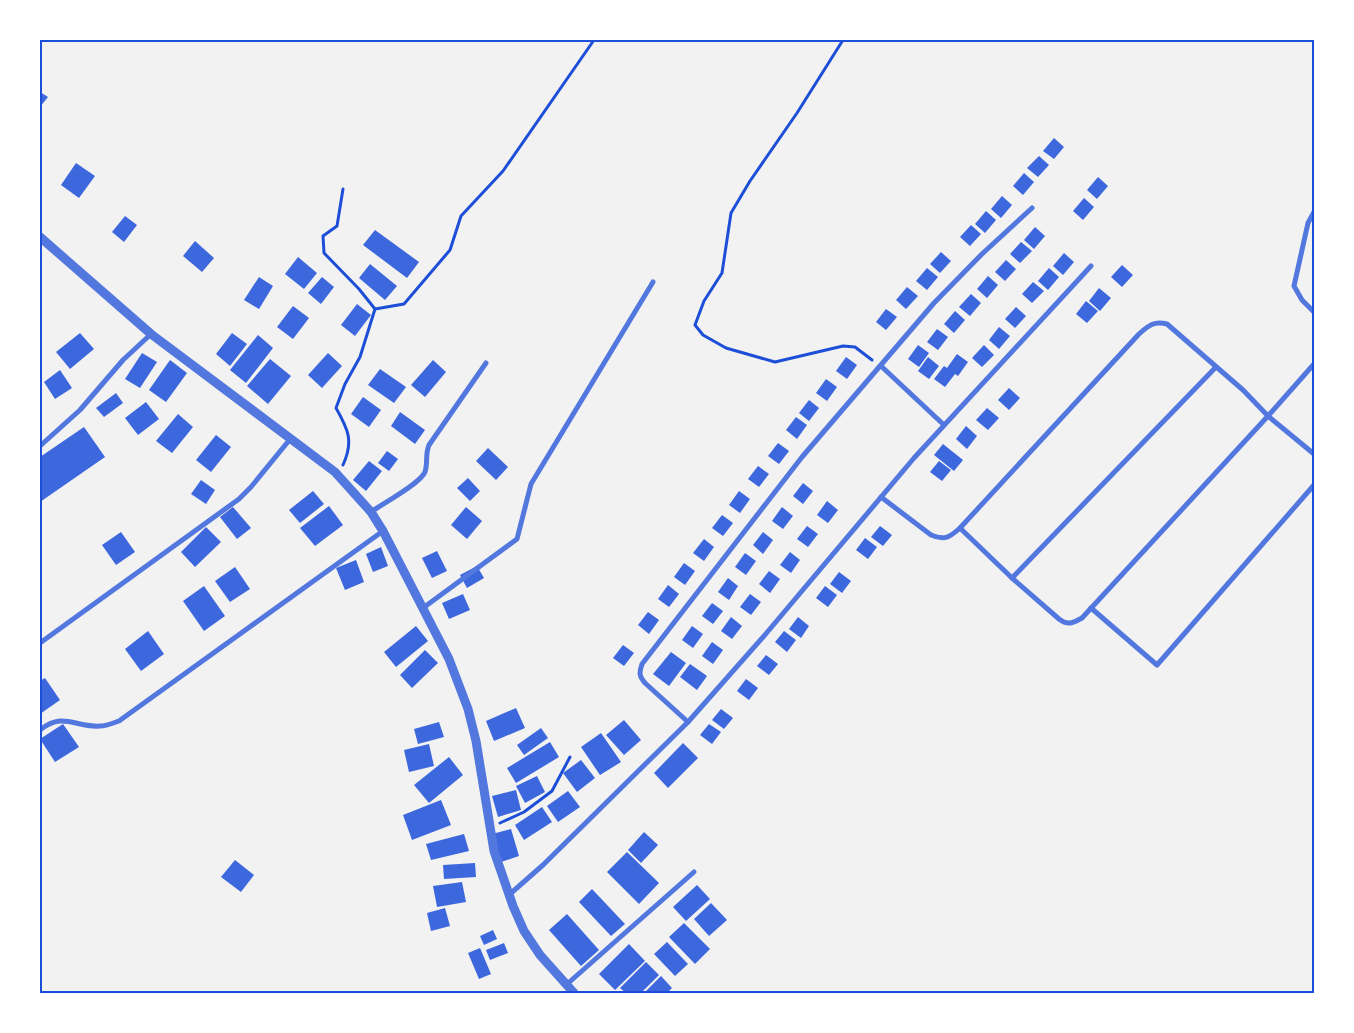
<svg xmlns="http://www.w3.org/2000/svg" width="1354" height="1033" viewBox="0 0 1354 1033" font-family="Manrope,sans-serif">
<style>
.building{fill:#3d67dc}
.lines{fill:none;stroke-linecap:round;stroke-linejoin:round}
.path{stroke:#1d4ed8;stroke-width:3}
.minor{stroke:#5277de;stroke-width:5}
.tertiary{stroke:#5277de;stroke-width:9}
.neatline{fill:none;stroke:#1d4ed8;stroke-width:2}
</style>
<rect width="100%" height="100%" fill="#f2f2f2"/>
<g class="building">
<polygon points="40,92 48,97 40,107"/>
<polygon points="1054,138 1064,147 1054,159 1043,151"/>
<polygon points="1039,156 1049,165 1038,177 1027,168"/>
<polygon points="76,163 95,176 79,198 61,185"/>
<polygon points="1024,173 1034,182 1023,195 1013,186"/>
<polygon points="1098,177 1108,186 1097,199 1087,190"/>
<polygon points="1002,196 1012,205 1001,218 991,209"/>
<polygon points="1084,198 1094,207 1083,220 1073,211"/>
<polygon points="986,211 996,220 985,233 975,224"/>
<polygon points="125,216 137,225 124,242 112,232"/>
<polygon points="971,225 981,234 970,246 960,237"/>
<polygon points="1035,227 1045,236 1034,249 1024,240"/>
<polygon points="375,230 419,262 407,278 363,245"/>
<polygon points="195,241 214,258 202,272 183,256"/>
<polygon points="1021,242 1032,251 1020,263 1010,254"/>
<polygon points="941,252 951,261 940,273 930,264"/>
<polygon points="1064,253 1074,262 1063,275 1053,266"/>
<polygon points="298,257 317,273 304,289 285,274"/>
<polygon points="1006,260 1016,269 1005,281 995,272"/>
<polygon points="370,264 397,286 385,300 359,278"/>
<polygon points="1122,265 1133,275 1122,287 1111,277"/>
<polygon points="927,268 938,277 927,290 916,281"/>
<polygon points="1049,268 1059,277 1048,290 1038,281"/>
<polygon points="988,276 998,285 987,298 977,289"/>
<polygon points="259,277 273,286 259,309 244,300"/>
<polygon points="322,277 334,287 321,304 308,293"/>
<polygon points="1033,282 1044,291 1032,303 1022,294"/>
<polygon points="907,287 918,296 906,309 896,300"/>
<polygon points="1099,288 1111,298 1100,311 1089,301"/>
<polygon points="971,294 981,303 970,316 959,307"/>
<polygon points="1086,301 1098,311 1087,323 1076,314"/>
<polygon points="357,304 371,315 355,336 341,325"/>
<polygon points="293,306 309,318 293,339 277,327"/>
<polygon points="1016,307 1026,316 1015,328 1005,319"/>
<polygon points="886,309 897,317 886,330 876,322"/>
<polygon points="955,311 965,320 954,333 944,324"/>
<polygon points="999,327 1010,336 999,349 989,340"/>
<polygon points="937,329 948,337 938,350 927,342"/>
<polygon points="80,333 94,349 70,369 56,352"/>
<polygon points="232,333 247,344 230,366 216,354"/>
<polygon points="258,335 273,348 246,383 230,370"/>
<polygon points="918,345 929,353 919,367 908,359"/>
<polygon points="984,345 994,355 982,367 972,358"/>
<polygon points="142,353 157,362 140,388 125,379"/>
<polygon points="328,353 342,366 322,388 308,375"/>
<polygon points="957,354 968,362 958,376 955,374 945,387 934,379 944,366 947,368"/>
<polygon points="846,357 857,365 847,379 836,371"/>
<polygon points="928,357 939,366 929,379 918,371"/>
<polygon points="270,359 291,376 268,404 247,386"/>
<polygon points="170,360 187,373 166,402 149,390"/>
<polygon points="433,360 446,372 425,397 411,385"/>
<polygon points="380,369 406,387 394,403 368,385"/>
<polygon points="60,370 72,388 55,399 44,382"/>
<polygon points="826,379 837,387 827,401 816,393"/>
<polygon points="1009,388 1020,398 1009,410 998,400"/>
<polygon points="116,393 123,403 104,417 96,408"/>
<polygon points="363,397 381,410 369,427 351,414"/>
<polygon points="809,400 819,408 809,421 799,413"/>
<polygon points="146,402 159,419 138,435 125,418"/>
<polygon points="987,408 999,418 988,430 976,420"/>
<polygon points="400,412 425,430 415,444 391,426"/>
<polygon points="178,414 193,427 172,453 156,441"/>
<polygon points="796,417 807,425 797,439 786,430"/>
<polygon points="966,426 977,436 967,449 956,439"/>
<polygon points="84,427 105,457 40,502 40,457"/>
<polygon points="216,435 231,447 211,472 196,460"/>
<polygon points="778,443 789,451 779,464 768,456"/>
<polygon points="943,444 963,460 954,471 934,455"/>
<polygon points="488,448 508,467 496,480 476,461"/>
<polygon points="387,451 398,459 389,471 378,463"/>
<polygon points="369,461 382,471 366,491 353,480"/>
<polygon points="939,461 951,470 942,481 930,472"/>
<polygon points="758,466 769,474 759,487 748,479"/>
<polygon points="468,478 480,491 470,501 457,488"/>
<polygon points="201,480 215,490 206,504 191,494"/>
<polygon points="803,483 813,491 803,504 793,496"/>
<polygon points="313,491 324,504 300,523 289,510"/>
<polygon points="739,491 750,499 740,513 729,505"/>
<polygon points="827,501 838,510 828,523 817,515"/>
<polygon points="329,506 343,525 315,546 300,528"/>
<polygon points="233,507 251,528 237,539 220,517"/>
<polygon points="466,507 482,521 467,539 451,525"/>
<polygon points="782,507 793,516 783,529 772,521"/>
<polygon points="722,515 733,523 723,536 712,528"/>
<polygon points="807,526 818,534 808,547 797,539"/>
<polygon points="880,526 892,535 883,546 871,537"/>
<polygon points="206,527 221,542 195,567 181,552"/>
<polygon points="121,532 135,552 116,565 102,545"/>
<polygon points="763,532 773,540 763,554 753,545"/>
<polygon points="865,538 877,547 868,559 856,550"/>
<polygon points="704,539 714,547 704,561 693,553"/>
<polygon points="381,547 388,566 373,572 366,554"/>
<polygon points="437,551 447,571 432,578 422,558"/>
<polygon points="790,552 800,560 791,573 780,565"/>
<polygon points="745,553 756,561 746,575 735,567"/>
<polygon points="356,560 364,582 345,590 336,568"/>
<polygon points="684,563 695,571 685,585 674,577"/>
<polygon points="477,566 484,578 467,588 460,575"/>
<polygon points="235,567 250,589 230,602 215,581"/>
<polygon points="769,571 780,579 770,593 759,584"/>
<polygon points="839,572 851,581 842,593 830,584"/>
<polygon points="728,578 738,586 729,600 718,592"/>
<polygon points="668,585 679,594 669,607 658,599"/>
<polygon points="204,586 225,616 204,631 183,601"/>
<polygon points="825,586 837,595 828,607 816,598"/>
<polygon points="463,594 470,610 449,619 442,603"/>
<polygon points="750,594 761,602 751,615 740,607"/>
<polygon points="712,603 723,611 713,624 702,616"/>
<polygon points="648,612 659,620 649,634 638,625"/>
<polygon points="731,617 742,626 732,639 721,631"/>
<polygon points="798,617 809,626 801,638 789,629"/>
<polygon points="416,626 428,641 396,667 384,652"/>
<polygon points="692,626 703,634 693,648 682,640"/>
<polygon points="148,631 164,654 141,671 125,649"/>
<polygon points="784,631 796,640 787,652 775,642"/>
<polygon points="712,642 723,650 713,664 702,656"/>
<polygon points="623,645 634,653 624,666 613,658"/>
<polygon points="425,650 438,663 412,688 400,675"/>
<polygon points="671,652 686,663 669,686 653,674"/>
<polygon points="766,655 778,664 769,675 757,666"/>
<polygon points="690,664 707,676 697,690 680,677"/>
<polygon points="45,678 60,700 40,714 40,681"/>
<polygon points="746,679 758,688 749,700 737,691"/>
<polygon points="516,708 525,728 494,741 486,721"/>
<polygon points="721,709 733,718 724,729 712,720"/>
<polygon points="624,720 641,740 624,755 606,735"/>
<polygon points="439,722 444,737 418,744 414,729"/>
<polygon points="63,724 79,747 55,762 40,739"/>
<polygon points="709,724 721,732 712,744 700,735"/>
<polygon points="541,728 548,738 524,755 517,745"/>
<polygon points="601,733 621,762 600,775 581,747"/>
<polygon points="550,742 559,757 516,783 507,768"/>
<polygon points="683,743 698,758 668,788 654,773"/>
<polygon points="429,744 434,766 409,772 404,750"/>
<polygon points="449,757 463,775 429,803 414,785"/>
<polygon points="581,760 595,778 577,792 563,773"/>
<polygon points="537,776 545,792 525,803 516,786"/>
<polygon points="516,790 521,810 498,817 492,796"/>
<polygon points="568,791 580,807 558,822 547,806"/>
<polygon points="441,800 451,825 412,840 403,815"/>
<polygon points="542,807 552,822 524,840 515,825"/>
<polygon points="511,829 519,856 501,862 492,834"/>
<polygon points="644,832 658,845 641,863 628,850"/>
<polygon points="464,834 469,851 431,860 426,844"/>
<polygon points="627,852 659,883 639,904 607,872"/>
<polygon points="235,860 254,875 241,892 221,877"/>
<polygon points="475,863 476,877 444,879 443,865"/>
<polygon points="462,882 466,902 437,907 433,886"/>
<polygon points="697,885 710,899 686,921 673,907"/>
<polygon points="592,889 625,924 611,936 579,902"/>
<polygon points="711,903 727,920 709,936 694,919"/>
<polygon points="445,908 450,926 431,931 427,913"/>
<polygon points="567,914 599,950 581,966 549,930"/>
<polygon points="684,923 710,949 695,964 669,937"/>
<polygon points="493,930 497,939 484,945 480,936"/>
<polygon points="667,942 688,964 675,976 654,954"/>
<polygon points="504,943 508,953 490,960 486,950"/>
<polygon points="629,944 645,961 615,990 599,974"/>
<polygon points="480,948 491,974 479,979 468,953"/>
<polygon points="646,962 659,975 641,993 626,993 620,988"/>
<polygon points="661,976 672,988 667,993 644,993"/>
</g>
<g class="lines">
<g class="path">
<polyline points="843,40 797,113 750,181 731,213 722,273 704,301 695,325 703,335 726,348 775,362 843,346 855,347 872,360"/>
<polyline points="375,309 404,304 450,250 461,216 503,171 594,40"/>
<path d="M343,465C354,441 348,429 336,408L345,384L360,357L375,309L359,289L324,253L323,236L337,226L343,189"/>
<polyline points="500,823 524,812 552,791 570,757"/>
</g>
<g class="minor">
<polyline points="1314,212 1308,223 1294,286 1302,300 1314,312"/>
<polyline points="881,366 944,425"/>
<polyline points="40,446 80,410 123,360 151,334"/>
<path d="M881,497L931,535C945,541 950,537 960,528L1139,334C1149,325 1154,321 1167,324L1243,390L1268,416L1314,364"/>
<path d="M371,512C382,504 420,484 425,472C428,463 425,454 429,445L486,363"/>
<path d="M960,528L1012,578L1059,619C1068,626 1073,623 1082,618L1268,416L1314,454"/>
<polyline points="1012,578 1216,367"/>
<polyline points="423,608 517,539 531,484 653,282"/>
<polyline points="1091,608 1157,665 1314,485"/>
<polyline points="40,643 239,499 251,487 291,438"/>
<path d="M688,722L645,683C639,676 639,673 642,664L802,457L934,303L982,254L1032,208"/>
<path d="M40,730C64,711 75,728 100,726C107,726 113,723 119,721L383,531"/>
<polyline points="510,894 543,865 688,722 764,636 914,458 1091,266"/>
<polyline points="566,985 694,872"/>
</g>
<polyline class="tertiary" points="40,237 151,334 335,472 371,512 383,531 449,659 468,709 476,741 494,851 513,906 524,931 540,955 574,993"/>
</g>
<rect width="1354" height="1033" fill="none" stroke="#ffffff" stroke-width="82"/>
<rect x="41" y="41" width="1272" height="951" class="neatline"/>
</svg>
